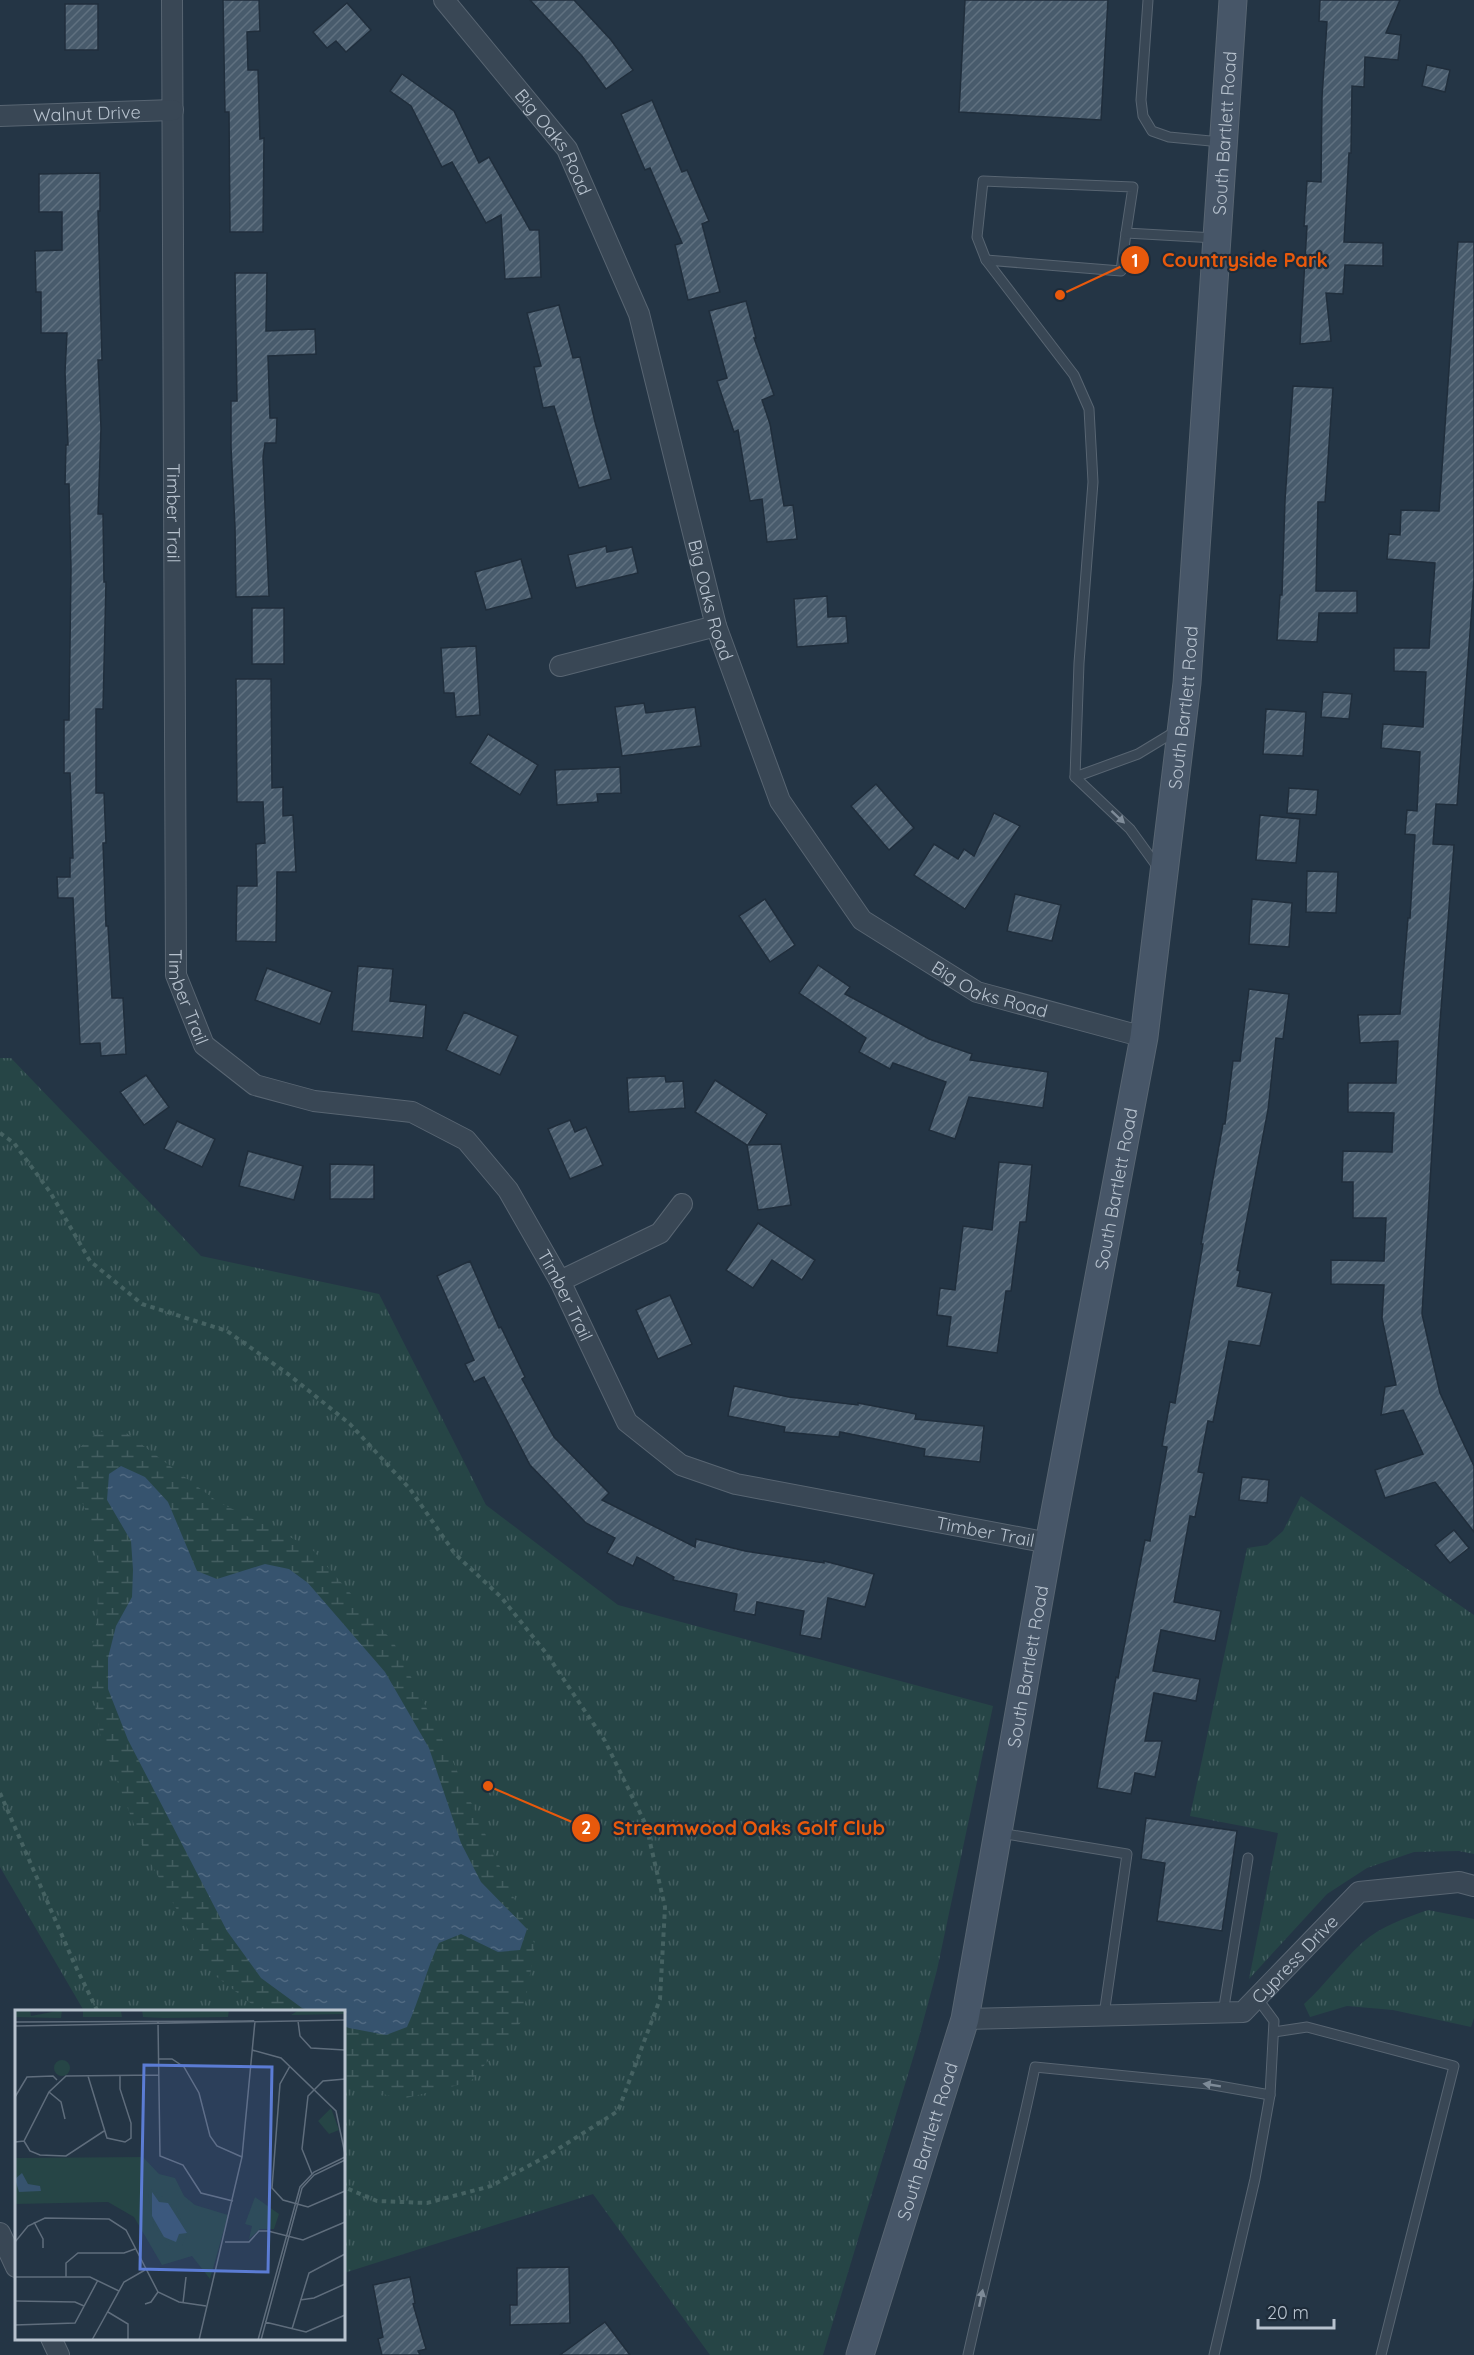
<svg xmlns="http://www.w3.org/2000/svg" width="1474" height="2355" viewBox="0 0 1474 2355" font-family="Quicksand,sans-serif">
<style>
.grass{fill:url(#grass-tufts)}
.wetland{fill:url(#wetland-marsh)}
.water{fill:url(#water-ripples)}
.building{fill:url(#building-hatch);stroke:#202e3c;stroke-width:1.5}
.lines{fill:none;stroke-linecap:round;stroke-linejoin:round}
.service-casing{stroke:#586572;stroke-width:11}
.minor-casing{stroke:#586572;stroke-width:22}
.secondary-casing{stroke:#586572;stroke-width:29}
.path{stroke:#456262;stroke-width:4;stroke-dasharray:4.5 4.5;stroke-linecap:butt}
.service{stroke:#394755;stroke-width:9}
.minor{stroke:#394755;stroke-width:20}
.secondary{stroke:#475668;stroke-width:27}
.oneway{fill:#7e8b98}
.labels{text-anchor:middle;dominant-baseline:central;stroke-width:4.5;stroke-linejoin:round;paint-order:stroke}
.street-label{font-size:18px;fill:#b7c2ce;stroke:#1e2c3a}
.inset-road{fill:none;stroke:#5f6d7c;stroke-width:1.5}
.view{fill:#5b7cd4;fill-opacity:0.15;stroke:#5b7cd4;stroke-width:3}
.inset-edge{fill:none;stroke:#b7c2ce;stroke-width:3}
.leader{fill:none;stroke:#e8590c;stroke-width:2}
.callout-dot{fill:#e8590c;stroke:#1e2c3a;stroke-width:2}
.mark-label{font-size:18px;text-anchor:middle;font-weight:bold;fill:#fff}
.callout-label{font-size:20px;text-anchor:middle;font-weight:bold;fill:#e8590c;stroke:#1e2c3a;stroke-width:4.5;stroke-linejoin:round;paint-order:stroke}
</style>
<defs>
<pattern id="grass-tufts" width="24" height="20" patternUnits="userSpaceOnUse" patternTransform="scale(1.5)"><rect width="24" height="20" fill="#264546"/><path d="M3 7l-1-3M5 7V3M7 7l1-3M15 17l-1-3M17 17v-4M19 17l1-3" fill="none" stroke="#435e60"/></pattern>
<pattern id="wetland-marsh" width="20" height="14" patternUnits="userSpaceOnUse" patternTransform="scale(1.5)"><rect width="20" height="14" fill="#264546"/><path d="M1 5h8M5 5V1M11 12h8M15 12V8" fill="none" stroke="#435e60"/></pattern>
<pattern id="water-ripples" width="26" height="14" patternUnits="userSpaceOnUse" patternTransform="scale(1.5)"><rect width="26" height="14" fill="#36536e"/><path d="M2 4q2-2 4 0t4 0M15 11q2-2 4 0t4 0" fill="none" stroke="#516a82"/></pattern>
<pattern id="building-hatch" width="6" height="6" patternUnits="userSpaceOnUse" patternTransform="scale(1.5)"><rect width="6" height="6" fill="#485b6c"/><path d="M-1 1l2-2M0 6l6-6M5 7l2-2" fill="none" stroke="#607180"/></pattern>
</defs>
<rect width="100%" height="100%" fill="#243545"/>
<g class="grass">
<polygon points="0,1058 11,1058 201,1256 379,1294 486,1505 618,1605 993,1706 937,1970 916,2048 823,2355 710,2355 593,2194 344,2273 344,2012 84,2011 0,1867"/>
<polygon points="1301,1496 1474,1615 1474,1854 1459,1851 1414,1852 1367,1868 1327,1894 1249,1979 1278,1833 1190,1816 1247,1548 1267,1545 1283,1531"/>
<path d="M1428,1910L1474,1919V2018L1471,2027L1393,2010L1347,2006L1310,2017L1304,2004C1325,1985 1341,1962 1362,1943C1381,1926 1405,1918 1428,1910Z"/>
</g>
<polygon class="wetland" points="121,1429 218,1502 310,1547 394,1643 449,1753 535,1945 522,2021 470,2082 402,2099 344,2084 344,2012 261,2011 213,1974 145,1853 101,1739 89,1670 97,1618 99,1568 91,1524 76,1487 78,1449 98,1432"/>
<path class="water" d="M121,1466L145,1477L168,1502L197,1571L217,1579L265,1564L289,1569L308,1583L385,1672L429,1748L461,1843L481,1882L527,1929L520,1950L498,1952L461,1934L439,1943C426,1970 420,1999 407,2027L386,2035L349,2028L344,2026V2012L311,2011L302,2008L261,1978L227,1931L128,1740L108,1689V1658L116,1626L132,1597L133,1570L131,1541L107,1500L109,1474Z"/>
<g class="building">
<polygon points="223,0 259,0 260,31 247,32 248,70 258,70 260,139 264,138 263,232 230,232 229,112 225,112"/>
<polygon points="530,0 574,0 611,40 633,70 606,89 582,56"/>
<polygon points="965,0 1108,0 1101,120 959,112"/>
<polygon points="1320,0 1400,0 1386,33 1401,35 1398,60 1365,57 1364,87 1352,86 1351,153 1349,153 1344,242 1383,243 1383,266 1345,265 1343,294 1326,293 1331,341 1300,344 1307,226 1304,226 1307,181 1321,182 1322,97 1327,22 1319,21"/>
<polygon points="347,3 371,30 346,52 336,41 327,48 313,32"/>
<rect x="65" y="4" width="33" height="46"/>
<polygon points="1427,65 1450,70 1445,92 1422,86"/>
<polygon points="402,74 454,111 479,163 489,157 530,230 539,230 541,277 505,279 501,215 486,223 452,162 442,167 411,106 390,91"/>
<polygon points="652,100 682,172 687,170 709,221 702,224 720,292 688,300 675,245 682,243 650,168 645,170 621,114"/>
<polygon points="100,173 100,211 98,211 102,360 98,360 101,428 98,514 103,514 104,582 106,582 103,709 96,709 96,793 104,793 106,843 103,843 106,926 108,926 112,998 123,998 126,1054 101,1056 100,1043 80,1044 73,898 58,898 57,877 70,877 70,858 73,858 70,773 64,773 64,720 69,720 71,569 69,484 65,484 66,445 68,445 65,372 67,333 41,333 41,292 36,292 35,251 62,250 62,212 39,212 39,174"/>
<polygon points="1458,242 1474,242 1474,580 1457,805 1436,804 1433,844 1454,845 1439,1035 1422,1314 1440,1393 1474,1466 1474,1532 1435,1482 1385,1498 1375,1470 1423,1454 1403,1410 1381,1415 1385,1387 1396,1385 1382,1318 1384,1285 1331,1284 1331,1260 1384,1261 1386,1218 1353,1218 1353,1182 1342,1182 1343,1151 1392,1152 1394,1113 1348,1112 1348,1083 1396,1083 1398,1041 1360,1043 1358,1015 1400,1014 1408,918 1410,918 1415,835 1405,834 1407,810 1417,811 1420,752 1381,748 1383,724 1423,727 1426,672 1394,671 1394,648 1429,648 1435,563 1387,559 1389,534 1400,535 1401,510 1439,511"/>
<polygon points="235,273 267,273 266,331 315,329 316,354 268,356 270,418 277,418 276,443 265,443 263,457 269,596 236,597 235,527 231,447 231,401 237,401"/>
<polygon points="746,301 756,338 754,338 774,395 762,400 770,424 784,506 793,505 797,539 767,542 762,499 750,501 738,430 734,432 717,381 727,378 709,311"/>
<polygon points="559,305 573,358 580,357 595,422 611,479 579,488 554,406 543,408 534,367 541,366 527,313"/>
<polygon points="1293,386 1333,388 1325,502 1318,502 1316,591 1357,591 1357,613 1319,613 1317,642 1277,640 1280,595 1282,595 1285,500"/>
<polygon points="606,546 607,552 632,547 638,573 576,588 568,555"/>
<polygon points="521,559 532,598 486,610 475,572"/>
<polygon points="827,596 828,617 846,616 848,643 797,647 794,599"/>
<rect x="252" y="608" width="32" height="56"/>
<polygon points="476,646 480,715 456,717 454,693 444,693 441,648"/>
<polygon points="236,679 271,679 272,788 283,787 283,816 293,815 296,872 277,872 276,942 236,941 237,886 257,886 256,844 265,843 263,802 237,802"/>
<polygon points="1323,692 1352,694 1349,719 1321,717"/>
<polygon points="644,703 646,713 695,707 701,746 622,756 615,707"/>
<polygon points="1266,709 1306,712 1303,756 1263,754"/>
<polygon points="488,734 538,765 520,795 470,763"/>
<polygon points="620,767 621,793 597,794 598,802 557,805 555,770"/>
<polygon points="876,784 914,828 889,850 851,806"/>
<polygon points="1289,788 1318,790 1316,815 1287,813"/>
<polygon points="994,813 1020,826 965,909 914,875 934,844 958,859 964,849 974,856"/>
<polygon points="1260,815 1300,819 1296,863 1256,860"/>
<polygon points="1307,871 1338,872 1336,913 1306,912"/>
<polygon points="1015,894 1061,905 1052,941 1007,931"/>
<polygon points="765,899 795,945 770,962 739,916"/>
<polygon points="1252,899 1292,903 1289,947 1249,944"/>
<polygon points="818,965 850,987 845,994 929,1039 972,1054 970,1060 1048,1072 1043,1108 969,1097 955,1139 929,1130 946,1082 893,1063 890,1069 859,1052 866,1038 799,993"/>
<polygon points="358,966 393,969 390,1001 426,1005 423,1038 352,1031"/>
<polygon points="267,968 332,992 320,1024 255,1000"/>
<polygon points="1249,989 1289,994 1283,1039 1276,1038 1268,1110 1237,1270 1240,1271 1237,1286 1272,1293 1260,1346 1229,1341 1213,1422 1208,1421 1198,1472 1204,1473 1195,1517 1190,1516 1174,1602 1221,1611 1215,1641 1161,1630 1153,1671 1200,1679 1196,1701 1154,1693 1145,1741 1162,1741 1155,1777 1135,1773 1131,1794 1097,1788 1116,1677 1118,1678 1145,1540 1150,1541 1167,1447 1162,1446 1170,1402 1175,1403 1203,1244 1201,1244 1223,1124 1225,1124 1233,1061 1240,1061"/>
<polygon points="464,1012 518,1036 500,1075 446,1050"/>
<polygon points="146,1075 169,1107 144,1125 120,1092"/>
<polygon points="665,1076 666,1082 683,1081 685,1108 629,1112 627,1078"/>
<polygon points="715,1080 767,1114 748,1145 781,1144 791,1205 758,1210 747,1145 695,1112"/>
<polygon points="570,1120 575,1132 586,1127 603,1165 570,1179 548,1129"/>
<polygon points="177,1121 215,1139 202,1167 164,1149"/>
<polygon points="248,1151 303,1166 294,1200 239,1186"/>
<polygon points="999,1162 1032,1165 1026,1222 1020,1222 1011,1291 1006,1291 997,1353 947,1346 951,1317 937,1315 940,1288 955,1290 963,1226 992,1230"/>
<polygon points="330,1164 374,1165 374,1199 330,1199"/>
<polygon points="758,1223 815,1260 802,1280 772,1260 753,1288 726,1270"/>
<polygon points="470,1261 499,1328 501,1327 525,1377 522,1379 554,1437 609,1493 602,1500 695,1547 696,1539 745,1551 824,1563 824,1561 874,1574 865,1607 828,1598 821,1639 800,1635 804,1611 757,1602 755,1615 734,1611 737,1594 673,1580 674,1577 637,1557 633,1566 607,1553 615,1538 586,1523 530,1465 484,1377 474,1382 465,1364 474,1360 437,1276"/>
<polygon points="670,1295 692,1344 658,1359 636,1310"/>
<polygon points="734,1386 789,1397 858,1405 858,1403 916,1414 915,1419 984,1426 980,1462 924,1456 925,1449 840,1432 839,1437 784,1432 785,1427 728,1416"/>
<polygon points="1242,1477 1269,1480 1267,1503 1239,1500"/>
<polygon points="1454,1530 1469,1548 1450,1563 1435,1545"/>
<polygon points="1146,1818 1237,1831 1222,1931 1157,1921 1165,1863 1141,1859"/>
<polygon points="569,2267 570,2323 510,2325 510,2305 517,2305 517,2268"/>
<polygon points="410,2277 415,2303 413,2304 426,2349 418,2351 420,2355 382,2355 378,2339 383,2337 373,2285"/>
<polygon points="605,2322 630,2355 560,2355"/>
</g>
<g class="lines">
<g class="service-casing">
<g id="service">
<polyline points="1148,0 1141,100 1143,116 1152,131 1169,137 1221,142"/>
<polyline points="986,260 1121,271 1126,233"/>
<polyline points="1075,777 1138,754 1176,731"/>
<polyline points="1159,869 1130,829 1075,777 1079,663 1093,482 1089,409 1074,375 986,260 977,237 983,181 1133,187 1126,233 1215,238"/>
<polyline points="1000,1833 1127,1854 1104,2015"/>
<polyline points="1223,2013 1248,1858"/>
<polyline points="1274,2032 1307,2027 1454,2066 1381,2355"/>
<path d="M968,2355C989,2259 1015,2164 1035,2067L1208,2084L1270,2095"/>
<polyline points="1214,2355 1255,2179 1270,2095 1274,2021 1257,1998"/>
</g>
</g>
<g class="minor-casing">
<g id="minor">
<path id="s1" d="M172,0L176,975L204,1045L255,1085L314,1101L412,1112L466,1140L508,1190L560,1281L627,1422L681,1465L736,1484L1049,1543"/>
<path id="s2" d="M444,0L567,149L639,314L716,626L780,801L862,920L977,992L1144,1037"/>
<path id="s3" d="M0,116L173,110"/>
<polyline points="560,666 716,626"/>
<polyline points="560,1281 660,1233 682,1204"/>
<path id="s4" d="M965,2019L1243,2012L1359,1892L1459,1882L1474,1886"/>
<polyline points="0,2233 16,2267"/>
<polyline points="51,2338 59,2355"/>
</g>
</g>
<g class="secondary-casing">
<g id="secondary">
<path id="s5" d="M860,2355L965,2019L1049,1543L1144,1037L1187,683L1233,0"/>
</g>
</g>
<g class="path">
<polyline points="0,1133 14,1143 50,1192 90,1261 142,1304 227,1331 288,1374 350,1424 410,1489 455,1554 501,1597 546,1653 605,1741 646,1825 665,1907 660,1999 618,2111 547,2156 491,2186 427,2203 377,2201 344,2187"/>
<polyline points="0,1793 74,1963 98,2012"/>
</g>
<use href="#service" class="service"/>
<use href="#minor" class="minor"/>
<use href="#secondary" class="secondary"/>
</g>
<defs><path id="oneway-solid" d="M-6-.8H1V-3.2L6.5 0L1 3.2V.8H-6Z" transform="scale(1.5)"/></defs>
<g class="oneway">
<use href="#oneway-solid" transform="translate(1118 817) rotate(43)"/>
<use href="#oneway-solid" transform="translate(1212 2085) rotate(-171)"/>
<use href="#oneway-solid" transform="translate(981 2298) rotate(-78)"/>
</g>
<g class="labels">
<g class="street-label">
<text stroke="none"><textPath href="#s3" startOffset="87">Walnut Drive</textPath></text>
<text stroke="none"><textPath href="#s5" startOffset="2258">South Bartlett Road</textPath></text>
<text stroke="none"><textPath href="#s2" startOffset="180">Big Oaks Road</textPath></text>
<text stroke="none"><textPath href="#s1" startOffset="513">Timber Trail</textPath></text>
<text stroke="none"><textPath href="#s2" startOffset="668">Big Oaks Road</textPath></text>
<text stroke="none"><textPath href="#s5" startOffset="1682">South Bartlett Road</textPath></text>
<text stroke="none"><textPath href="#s2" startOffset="1172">Big Oaks Road</textPath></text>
<text stroke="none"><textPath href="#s1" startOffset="999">Timber Trail</textPath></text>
<text stroke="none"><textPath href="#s5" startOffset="1196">South Bartlett Road</textPath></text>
<text stroke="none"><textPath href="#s1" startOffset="1521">Timber Trail</textPath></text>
<text stroke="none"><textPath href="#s1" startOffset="2043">Timber Trail</textPath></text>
<text stroke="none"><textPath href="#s5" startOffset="710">South Bartlett Road</textPath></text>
<text stroke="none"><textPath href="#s4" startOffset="352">Cypress Drive</textPath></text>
<text stroke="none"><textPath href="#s5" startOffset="224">South Bartlett Road</textPath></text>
</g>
</g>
<g transform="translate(15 2010)">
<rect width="330" height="330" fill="#243545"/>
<path d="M68,0L106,1L107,7H68ZM284,0H330V4L276,5ZM128,147L144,164L160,168L169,186L180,195L213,205L195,269L177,246L147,255L119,207L93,192L0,194V148ZM240,187L264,204L259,219H245L234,229L237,216L230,214Z" fill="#264546"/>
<path d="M0,0H15L16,6L47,0L46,8L0,7Z" fill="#264546"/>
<path d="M137,179L161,198L172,225L167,236H155L139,216L133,184Z" fill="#264546"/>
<path d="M127,0H214L213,7L149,8L128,7ZM39 58a8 8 0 1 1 16 0a8 8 0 1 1-16 0ZM316,98L324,120L314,124L303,111Z" fill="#264546"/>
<path d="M7,163L13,174L25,176L26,181L4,182L0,169ZM137,182L144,192L153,193L172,223L164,224L161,232L149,227L137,206Z" fill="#36536e"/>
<path class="inset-road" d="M283,11L285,26L296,38L330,40M0,12L239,11M143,12L145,146L168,155L186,183L218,191M0,16L330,10M237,40L266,48L321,101L330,144M144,49H157L169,57L184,83L195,126L202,136L227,147M275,56L265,74L257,178L268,190L293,197L330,181M73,66L92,128L110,132L116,128V113L105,79V65M34,82L46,92L50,109M0,87L12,67L38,66L42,70M9,131L15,141L25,145L51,146L89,121M0,132L9,131L34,82L51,66L144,65M297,164L287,139L293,86L308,71L330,69M19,212L28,229V238M0,232L13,216L30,208L94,209L111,220L143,282L164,292L191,296M210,232H234L244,221H253L288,230L330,212M0,267H75L104,281M51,267V253L63,243H109L120,239M285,290L299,288L330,274M0,291L60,292L69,296M168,293L171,267M130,294L136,292L143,282M93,302L113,314V330M250,312L291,322L330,305M0,315L60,313L83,270M277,319L294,263L330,244M77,330L109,272L130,260M184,330L227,147L240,11M243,330L285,177L299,162L330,147M246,330L287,178L299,165L330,150"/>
<path class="view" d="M129,55L257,57L253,262L125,259Z"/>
<rect width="330" height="330" class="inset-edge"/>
</g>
<path class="leader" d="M1060 295L1135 260M488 1786L586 1828"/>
<g class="callout-dot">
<circle cx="1060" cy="295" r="6"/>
<circle cx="488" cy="1786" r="6"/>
<circle cx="1135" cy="260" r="15"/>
<circle cx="586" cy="1828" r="15"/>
</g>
<g class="mark-label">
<text x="1135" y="267">1</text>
<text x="586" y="1834">2</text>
</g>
<g class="callout-label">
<text x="1245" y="267">Countryside Park</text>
<text x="749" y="1835">Streamwood Oaks Golf Club</text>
</g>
<path d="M1258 2319v9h76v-9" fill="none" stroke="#b7c2ce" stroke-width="3"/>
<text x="1267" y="2319" font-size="18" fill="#b7c2ce" stroke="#1e2c3a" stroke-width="4.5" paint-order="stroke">20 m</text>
</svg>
